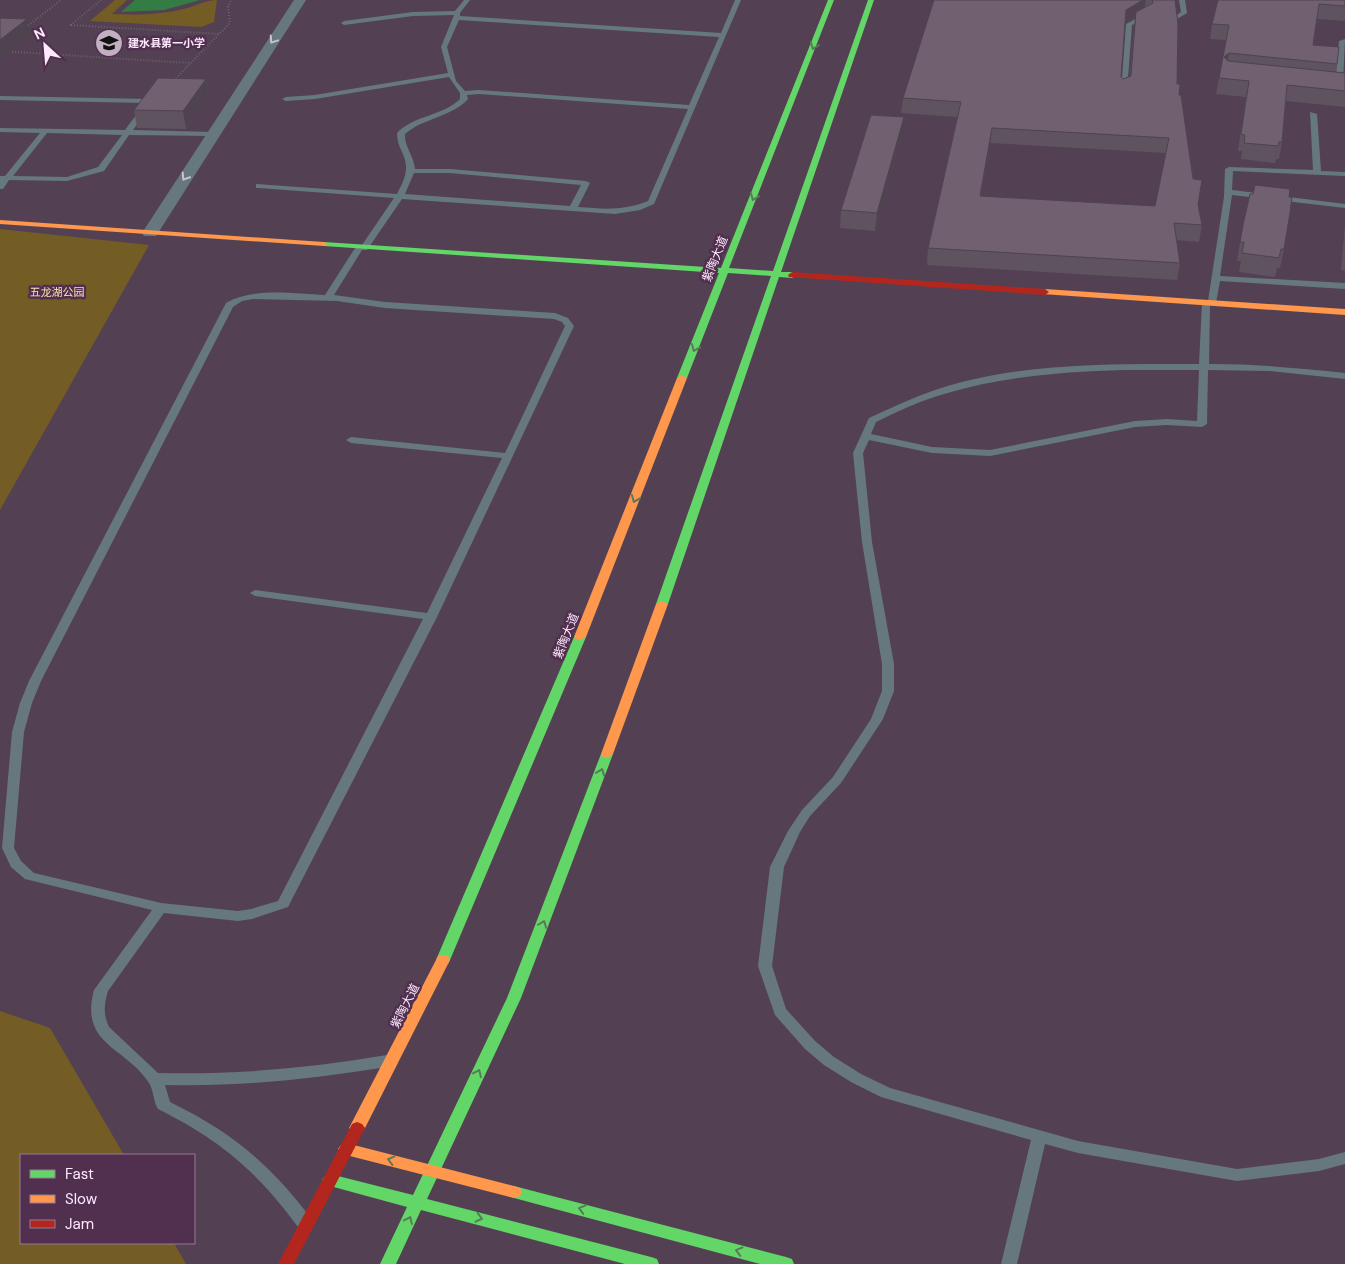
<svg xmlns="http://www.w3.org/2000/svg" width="1345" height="1264" viewBox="0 0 1345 1264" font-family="'DM Sans','Noto Sans SC',sans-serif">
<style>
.green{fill:#745c25}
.water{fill:#337c43}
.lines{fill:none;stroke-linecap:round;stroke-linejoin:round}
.path{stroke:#7d838b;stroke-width:2;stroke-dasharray:0.5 2.5;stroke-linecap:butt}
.lane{fill:#66787e;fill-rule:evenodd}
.street{fill:#66787e;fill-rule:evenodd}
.fast{fill:#63d668;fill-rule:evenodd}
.slow{fill:#ff974d;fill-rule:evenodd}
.jam{fill:#b3261e;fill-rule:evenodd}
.wall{fill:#605360;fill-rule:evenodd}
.shaded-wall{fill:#4e434e}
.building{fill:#706070;stroke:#4e434e;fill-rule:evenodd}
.oneway{stroke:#c9c2d1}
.oneway2{stroke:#597a5a}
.labels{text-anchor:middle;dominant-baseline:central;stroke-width:5;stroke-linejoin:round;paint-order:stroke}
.far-poi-label{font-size:11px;font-weight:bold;fill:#ffeafe;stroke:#502f4f;text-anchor:start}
.far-park-label{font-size:11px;fill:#f9e1aa;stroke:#502f4f}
.street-label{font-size:12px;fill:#ffeafe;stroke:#502f4f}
</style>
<rect width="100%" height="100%" fill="#534153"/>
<g class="green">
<path d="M115,0H127L112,14C136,15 160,15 183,9C195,7 205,0 217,0L214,22L201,27L90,21Z"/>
<polygon points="0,229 149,245 0,510"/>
<polygon points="0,1011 50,1028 124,1155 21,1155 21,1243 174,1243 186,1264 0,1264"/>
</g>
<polygon class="water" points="135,0 200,0 164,10 121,12"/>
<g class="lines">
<g class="path">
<polyline points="101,0 71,25 220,34"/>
<polyline points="26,27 61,0"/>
<polyline points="0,51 190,63"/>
<polyline points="174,80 230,23 228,7 231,0"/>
</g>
<g class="lane">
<path d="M464,0H470L460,13V16L721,33L735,0H741L654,204L640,210L615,214L402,199L367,250H362L334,295L385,302L555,313L568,318L574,326L437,617L288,907L252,919L238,921L164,913L108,991C104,1005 103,1014 109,1027L158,1073C235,1075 311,1068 387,1055L392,1057L394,1061L392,1065L387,1067C313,1079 240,1087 165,1085L170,1102C231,1132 268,1162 310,1217L312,1222L310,1227L304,1229L298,1227C257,1171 220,1140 158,1109C153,1101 154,1091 149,1083C126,1047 79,1045 94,990L152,910L25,879L11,867L2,848L12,732L20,703L29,681L226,303C253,287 295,294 325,295L357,245H362L394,198L259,188H256V184L397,194C405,179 410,168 402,152C399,146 397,140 397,133C414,115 443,116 460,99V93L449,77L315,99L286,101L282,99L286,97L315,95L448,73L441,47L454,15L413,16L344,25L341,23L344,21L413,12L455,11ZM459,20L719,37L689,105L479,90L465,91L456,81L447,47ZM479,94L688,109L648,201C623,211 604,209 578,207L590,183L586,181L450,169H415C414,156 404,146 405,134C423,118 452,117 468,99L467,95ZM414,173H450L581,185L570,206L405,194ZM253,299L337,301L385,308L554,319L562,322L565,326L505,453L351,437L346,440L351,443L502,458L427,613L255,590L250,593L255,596L423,619L278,901L251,909L238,911L161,903L34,873L21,861L14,848L24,732L32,703L41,681L233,307L242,301Z"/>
<polygon points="1179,0 1185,0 1187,13 1177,19 1174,17 1181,12"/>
<polygon points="1145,14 1150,15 1132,25 1127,91 1121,92 1126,24"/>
<polygon points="1345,39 1343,84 1339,86 1335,84 1339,41"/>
<path d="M0,96L150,99L154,101L133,130L213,132L217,134L213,136L129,135L104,171L67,181L9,180L3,189H0V176H5L40,133L0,132V128L125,130L145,103L0,100ZM47,133L122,135L98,167L67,177L13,176Z"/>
<path d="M1310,112L1317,114L1321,171L1345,172V176L1233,171L1232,190L1345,204V208L1232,195L1220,276L1345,283V289L1220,281L1216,303L1210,305L1209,364C1254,364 1299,368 1345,373V379L1269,371L1208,370L1207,424L1202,427L1167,425L1135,427L990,456L932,453L869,440L863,453L872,542L894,664V691L883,719L841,783L810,816L800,832L784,867L772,966L786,1009L815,1041L834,1057L861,1074L890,1088L1078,1141L1237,1169L1319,1159L1345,1152V1164L1319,1171L1237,1181L1078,1153L1045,1144L1017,1264H1001L1031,1140L881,1097L851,1082L824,1065L805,1049L775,1015L758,966L770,867L788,831L802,810L833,777L871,719L882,691V664L862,542L853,453L869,418C891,408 912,398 935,390C1020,362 1111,364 1199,364L1202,303L1208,301L1224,197L1225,169L1229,167L1313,170ZM1123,370H1199L1197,421L1167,419L1135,421L990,450L932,447L871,434L876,422C898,411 920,401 944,394C1002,376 1063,372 1123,370Z"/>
</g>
<polygon class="street" points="294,0 306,0 158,233 156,236 144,236 142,233"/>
<g class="fast">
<polygon points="828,0 834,0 729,268 773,271 868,0 874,0 781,272 792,272 796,275 792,278 779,277 668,604 662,607 658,606 656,604 771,276 728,273 687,378 682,381 677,378 719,273 324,246 320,244 324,242 721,268"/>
<polygon points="580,634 586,637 450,960 448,964 443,965 438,964 436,960 574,637"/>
<polygon points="607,750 613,754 521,998 427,1199 651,1257 657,1259 659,1264 625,1264 421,1210 396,1264 380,1264 407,1207 330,1186 325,1184 322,1180 325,1176 330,1174 413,1195 507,998 601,754"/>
<polygon points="514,1186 786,1257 792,1259 794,1264 760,1264 514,1198 508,1196 506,1192 508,1188"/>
</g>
<g class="slow">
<polygon points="0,220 324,242 328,244 324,246 0,224"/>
<polygon points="1045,289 1345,309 1345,315 1042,294 1042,290"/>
<polygon points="682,375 687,378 586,637 580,640 576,639 574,637 677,378"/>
<polygon points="662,601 668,604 613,754 607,758 603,757 601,754 656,604"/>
<polygon points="443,955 448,956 450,960 365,1128 362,1132 357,1134 352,1132 349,1128 436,960 438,956"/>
<polygon points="346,1143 514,1186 520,1188 522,1192 520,1196 514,1198 346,1155 341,1153 338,1149 341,1145"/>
</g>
<g class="jam">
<polygon points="792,272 1045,289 1049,292 1045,295 789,277 788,275"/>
<polygon points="357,1122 362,1124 365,1128 294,1264 278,1264 352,1124"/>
</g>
</g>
<g class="wall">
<path d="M934,0H1175L1177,84L1202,225L1199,242L1176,240L1180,263L1177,280L927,265L928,248L957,117L901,113L903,98ZM1135,18L1130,76L1123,79L1121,77L1125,23ZM990,143L1166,153L1155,206L981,196Z"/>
<polygon points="1218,0 1345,0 1345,21 1317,19 1313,45 1337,64 1336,72 1345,73 1345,107 1286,101 1282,142 1279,159 1276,159 1275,163 1241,159 1242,151 1238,151 1246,97 1216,94 1226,40 1210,39 1212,24"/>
<polygon points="206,79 208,96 186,129 137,128 134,110"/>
<polygon points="902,134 875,231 840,228 841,210"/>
<polygon points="1253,194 1289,197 1284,249 1280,268 1277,268 1275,277 1239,272 1241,261 1237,261 1243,225"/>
<polygon points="1345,224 1345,271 1341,270"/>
</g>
<g class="shaded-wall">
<polygon points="0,0 9,0 0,6"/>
<polygon points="1143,0 1146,0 1144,12 1124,24 1126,10"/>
<polygon points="3,12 7,29 0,34 0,15"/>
<polygon points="27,19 30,36 0,60 0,40"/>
<polygon points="1229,53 1226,69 1224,57"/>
<polygon points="206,79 208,96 186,129 183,111"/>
<polygon points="904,117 902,134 875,231 877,213"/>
<polygon points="992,128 990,143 978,213 980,196"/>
</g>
<g class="building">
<path d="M934,0H1143L1126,10L1121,77L1123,79L1131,76L1136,12L1153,3L1152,0H1175L1178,24L1177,84H1180L1179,95H1181L1193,179L1202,180L1198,205L1202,225L1174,223L1180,263L928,248L961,102L903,98ZM992,128L1169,138L1155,206L980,196Z"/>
<polygon points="1218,0 1345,0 1345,6 1319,4 1313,45 1339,47 1337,64 1229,53 1224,57 1228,61 1345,73 1345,91 1287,85 1282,142 1279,142 1278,146 1244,143 1245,135 1241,134 1249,81 1219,78 1229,25 1212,24"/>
<polygon points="0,18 27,19 0,40"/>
<polygon points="158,78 206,79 183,111 134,110"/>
<polygon points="871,115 904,117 877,213 841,210"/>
<polygon points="1255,185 1290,189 1289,197 1292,197 1290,213 1284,249 1281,249 1279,258 1242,253 1244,242 1240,242 1243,225 1250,194 1253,194"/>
</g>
<defs><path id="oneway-chevron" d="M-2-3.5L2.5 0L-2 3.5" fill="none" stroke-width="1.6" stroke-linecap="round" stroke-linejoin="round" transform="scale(1.25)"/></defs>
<g class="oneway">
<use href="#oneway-chevron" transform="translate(273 40) rotate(124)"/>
<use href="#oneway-chevron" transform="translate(185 177) rotate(123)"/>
</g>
<g class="oneway2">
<use href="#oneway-chevron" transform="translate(814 46) rotate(111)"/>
<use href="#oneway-chevron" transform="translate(754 197) rotate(112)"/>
<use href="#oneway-chevron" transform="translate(695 348) rotate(112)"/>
<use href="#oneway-chevron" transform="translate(635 499) rotate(112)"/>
<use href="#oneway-chevron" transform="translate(601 772) rotate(-70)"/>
<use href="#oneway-chevron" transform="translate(543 924) rotate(-69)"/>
<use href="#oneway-chevron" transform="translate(478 1073) rotate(-65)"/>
<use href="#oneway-chevron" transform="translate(391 1160) rotate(-166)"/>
<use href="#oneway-chevron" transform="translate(582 1209) rotate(-165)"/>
<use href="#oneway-chevron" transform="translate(479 1218) rotate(14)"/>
<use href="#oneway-chevron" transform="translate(409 1220) rotate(-65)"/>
<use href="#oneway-chevron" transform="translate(739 1251) rotate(-165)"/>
</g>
<defs>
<g id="school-disc" transform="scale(1.4375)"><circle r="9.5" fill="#c3afc2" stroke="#502f4f"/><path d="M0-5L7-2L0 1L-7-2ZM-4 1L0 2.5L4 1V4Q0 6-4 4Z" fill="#111"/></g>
</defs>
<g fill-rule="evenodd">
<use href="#school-disc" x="109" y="43"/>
</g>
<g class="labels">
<g class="far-poi-label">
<text x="128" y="43">建水县第一小学</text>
</g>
<g class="far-park-label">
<text x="57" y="292">五龙湖公园</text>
</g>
<g class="street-label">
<text transform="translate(715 259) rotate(-68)">紫陶大道</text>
<text transform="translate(566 636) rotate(-68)">紫陶大道</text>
<text transform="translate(405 1006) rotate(-63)">紫陶大道</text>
</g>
</g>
<rect x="20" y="1154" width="175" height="90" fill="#502f4f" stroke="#967a95"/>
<rect x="30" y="1170" width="25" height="8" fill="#63d668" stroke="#967a95"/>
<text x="65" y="1179" font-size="15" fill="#ffeafe">Fast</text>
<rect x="30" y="1195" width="25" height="8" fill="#ff974d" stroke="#967a95"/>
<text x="65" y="1204" font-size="15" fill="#ffeafe">Slow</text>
<rect x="30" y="1220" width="25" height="8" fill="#b3261e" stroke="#967a95"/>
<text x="65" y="1229" font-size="15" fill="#ffeafe">Jam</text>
<g transform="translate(45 45) rotate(334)" stroke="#502f4f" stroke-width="4" paint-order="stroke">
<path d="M0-4L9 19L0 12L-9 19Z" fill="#ffeafe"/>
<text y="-8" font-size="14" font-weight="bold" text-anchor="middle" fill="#ffeafe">N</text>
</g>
</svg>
